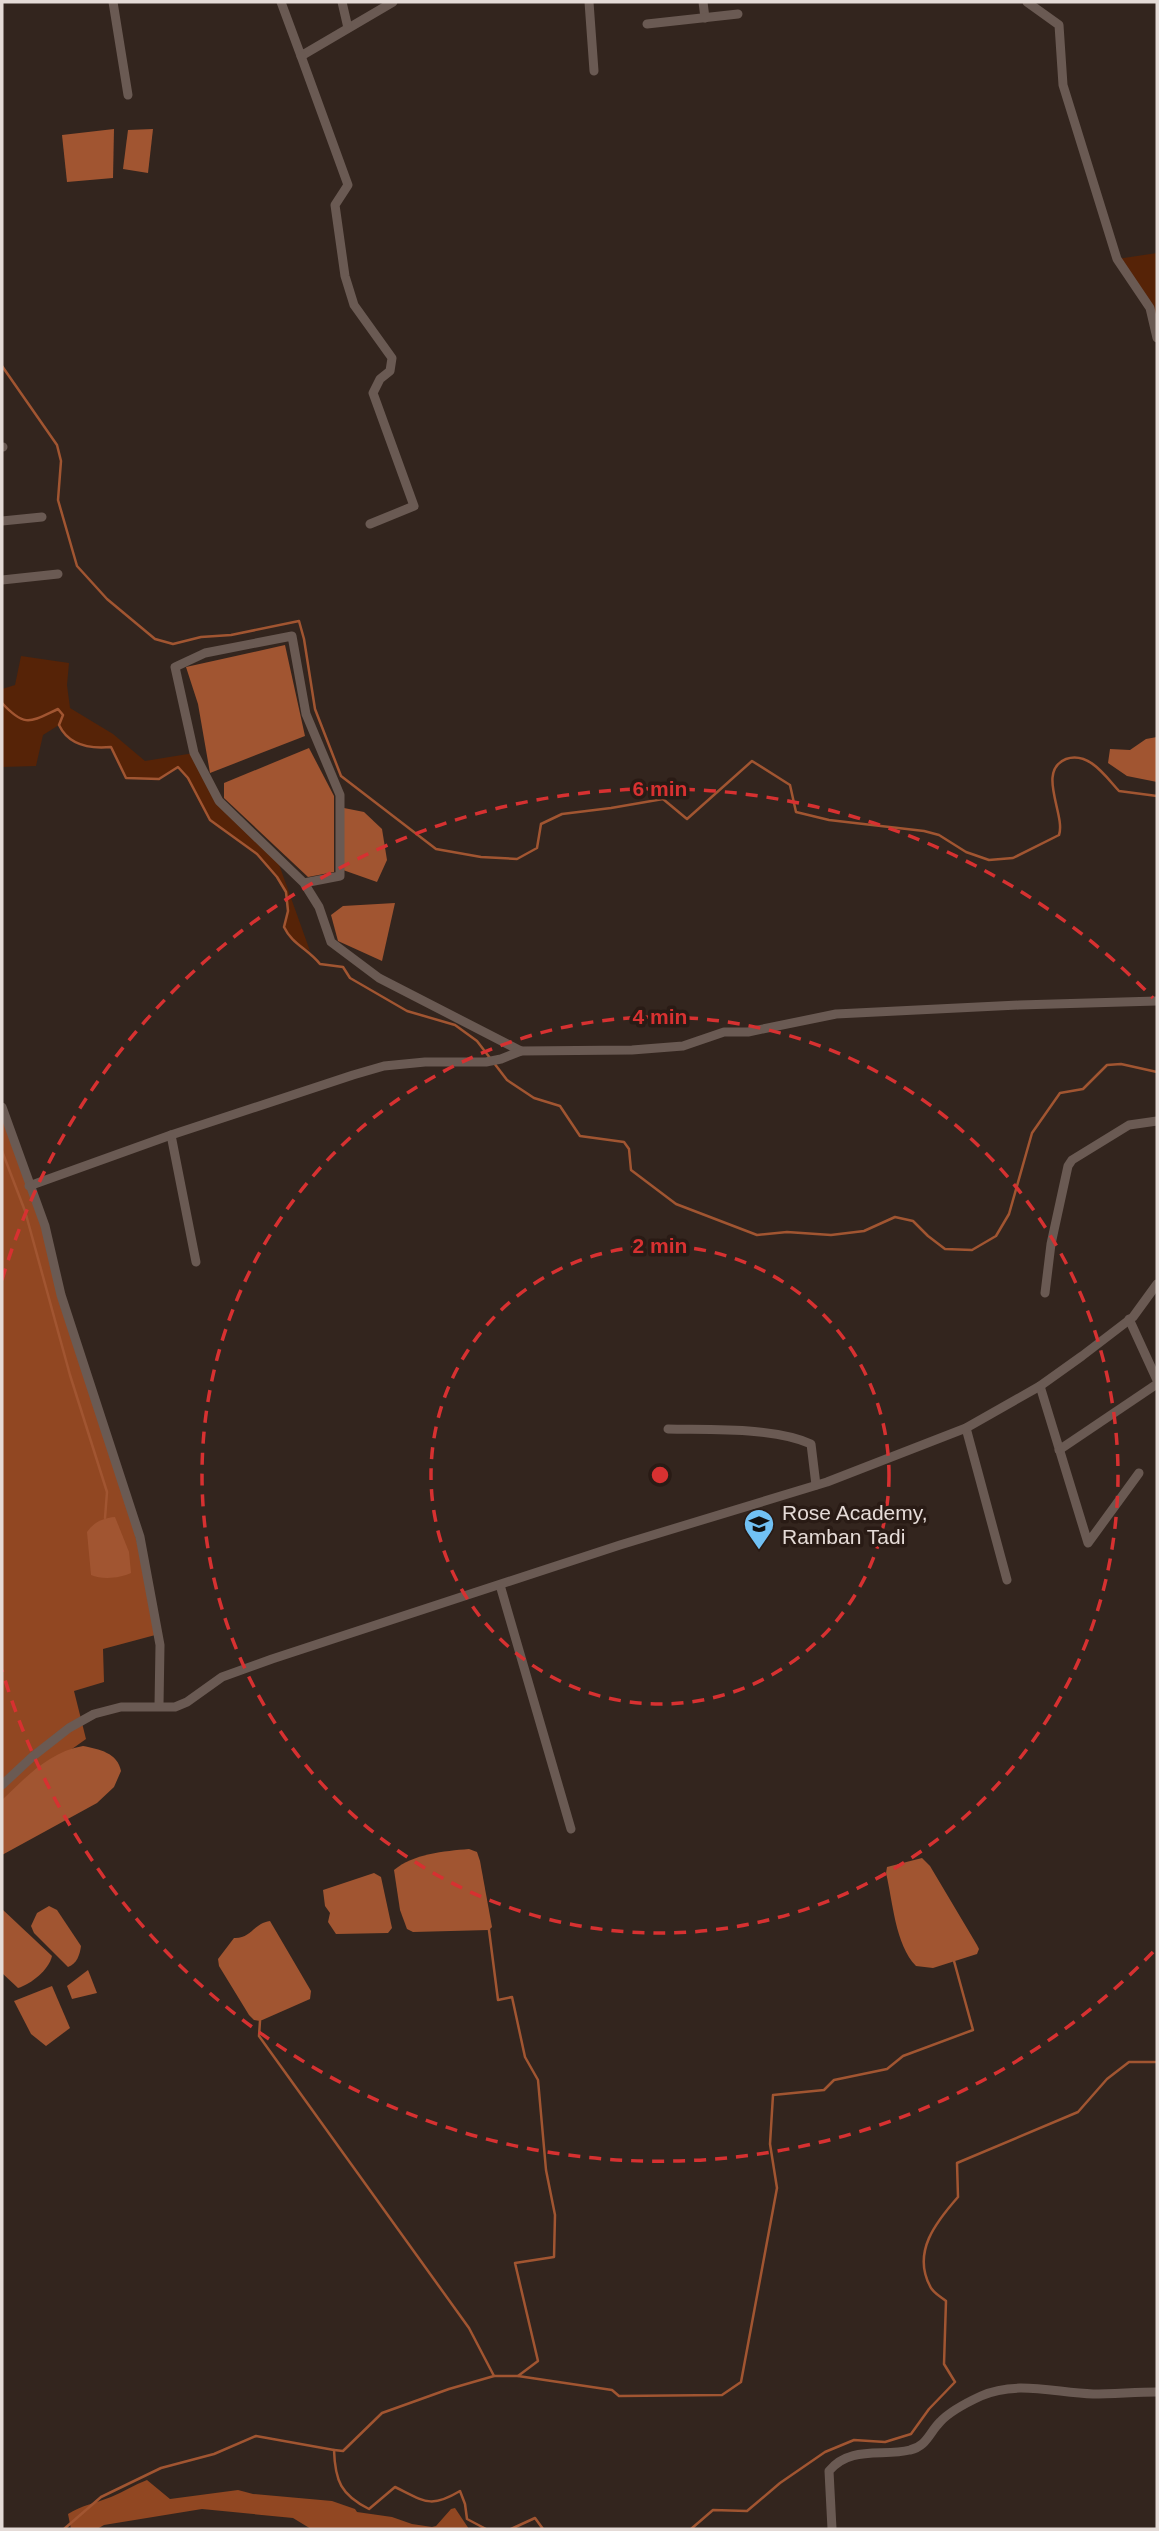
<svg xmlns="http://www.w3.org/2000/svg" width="1159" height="2531" viewBox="0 0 1159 2531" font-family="Helvetica,sans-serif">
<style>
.green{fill:#562307}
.forest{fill:#914722}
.water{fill:#a15531}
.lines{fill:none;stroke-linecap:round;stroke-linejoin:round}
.stream{stroke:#a15531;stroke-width:2.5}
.street{stroke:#6a5a53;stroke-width:9}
.ring{fill:none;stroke:#d73131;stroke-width:3.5;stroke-dasharray:12 9}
.labels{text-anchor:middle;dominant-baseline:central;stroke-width:7;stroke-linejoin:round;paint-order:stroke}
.poi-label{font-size:21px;fill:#e5dbd7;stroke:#291b15;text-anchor:start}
.centre{fill:#d73131;stroke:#291b15;stroke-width:3.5}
.ring-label{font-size:21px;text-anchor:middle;font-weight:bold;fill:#d73131;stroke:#291b15;stroke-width:7;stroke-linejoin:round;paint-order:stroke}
</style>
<rect width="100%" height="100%" fill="#33251e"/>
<g class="green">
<polygon points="1157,253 1157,338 1150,308 1117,259"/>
<path d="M21,656L69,663L67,685L70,708L113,734L145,761L194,753L219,801L276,856L310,951L290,939L284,927C298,881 264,860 231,836C224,831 214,826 209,819C197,802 192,783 179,767L159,779L126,778L111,747C90,749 70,746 59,725L43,735L36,766L2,767V689L15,685Z"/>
</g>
<g class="forest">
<polygon points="2,1107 21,1157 61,1295 124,1488 159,1634 103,1649 104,1682 74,1691 86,1739 27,1781 2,1804"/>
<path d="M147,2480L170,2499L238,2490L253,2494L332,2501L355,2509L357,2512L392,2517L412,2524L432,2527L436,2526L451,2509L455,2508L469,2529H311L293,2518L202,2509L104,2525L97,2529H71L68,2514C82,2505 96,2503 111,2497C123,2492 134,2485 147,2480Z"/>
</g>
<g class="water">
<polygon points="114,129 113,178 67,182 62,135"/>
<polygon points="153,129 148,173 123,169 128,130"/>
<polygon points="285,645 305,736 210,773 198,704 186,667"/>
<polygon points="1157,737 1157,782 1127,776 1108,763 1110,749 1130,750 1146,739"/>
<polygon points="309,748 334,796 334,872 308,877 224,798 224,783"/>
<polygon points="344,808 364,812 382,829 387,860 377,882 343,870"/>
<polygon points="395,903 382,961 338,941 331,915 343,906"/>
<path d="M115,1517L129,1552L131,1573C121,1578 102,1580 91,1575L87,1532C94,1522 103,1518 115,1517Z"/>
<path d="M83,1746C99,1749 118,1753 121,1771L114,1787L97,1803L2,1855V1800C26,1777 49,1752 83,1746Z"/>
<path d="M469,1849L477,1852L480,1861L492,1927L489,1930L413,1932L407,1929L400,1910L394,1870C413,1854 444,1851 469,1849Z"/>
<path d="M922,1858L930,1866L977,1945L979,1949L977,1954L933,1968L916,1966C895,1944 893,1902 886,1873L887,1867Z"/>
<polygon points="374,1873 381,1877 392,1928 388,1933 336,1934 328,1922 330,1913 325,1906 323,1890"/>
<path d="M49,1906L57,1910L81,1946C80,1954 77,1964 68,1967L34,1933L31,1926L37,1913Z"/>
<path d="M2,1909L52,1956C49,1970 31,1984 18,1988L2,1973Z"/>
<path d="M270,1921L311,1991L310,1999L260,2021L254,2020L249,2015L219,1966L218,1959L234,1938C251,1939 254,1923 270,1921Z"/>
<polygon points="88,1970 97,1993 72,1999 67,1986"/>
<polygon points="52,1986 70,2028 46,2046 31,2034 14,2001"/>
</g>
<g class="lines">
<g class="stream">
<path d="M2,366L57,445L61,461L58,500L77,566L107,599L155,639L173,644L201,637L231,635L299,621L304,639L315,709L341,776L436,849L481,857L517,859L537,848L541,824L562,814L611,808L663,799L687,819L752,761L790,785L796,812L829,820L924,831L939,835L966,852L989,860L1013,858L1059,835C1066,815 1036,771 1066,759C1089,751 1106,777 1119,791L1157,796"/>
<path d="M2,703C25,728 30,722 58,709L63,715L59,725C69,746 90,749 111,747L126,778L159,779L178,767L188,778L210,820L257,854L277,877L286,892L288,911L284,927C292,944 308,949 320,964L343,967L350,978L407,1011L455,1025L477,1041L490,1058"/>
<polyline points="494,1063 507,1080 534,1098 560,1106 580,1136 624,1142 629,1149 631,1170 676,1204 757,1235 787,1232 831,1235 864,1231 895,1217 913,1221 928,1236 945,1249 972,1250 996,1236 1009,1214 1032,1133 1060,1093 1083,1089 1107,1065 1121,1064 1157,1072"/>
<polyline points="2,1151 25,1211 70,1375 107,1492 105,1518"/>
<polyline points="260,2021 259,2036 469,2328 494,2376"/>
<polyline points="518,2376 612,2390 619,2396 722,2395 741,2382 777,2188 770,2144 773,2095 824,2090 834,2080 887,2069 903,2056 973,2030 954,1961"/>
<polyline points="334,2450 343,2451 382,2413 449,2389 494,2376 518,2376 538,2361 515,2263 554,2257 555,2215 546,2170 538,2080 525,2057 512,1997 498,2000 489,1930"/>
<path d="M64,2529L101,2497L161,2468L214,2454L256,2436L334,2450C335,2481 341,2495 369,2509L395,2487C424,2501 430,2509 460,2491L465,2504L467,2519L486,2529"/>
<polyline points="511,2529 535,2518 543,2529"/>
<path d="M691,2529L713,2510L747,2511L780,2483L825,2452L854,2440L885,2442L911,2434L929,2409L955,2382L944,2364L946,2301C941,2297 932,2292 930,2286C912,2252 936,2222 958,2197L957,2163L1078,2112L1107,2079L1129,2062H1157"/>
</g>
<g class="street">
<polyline points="113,2 128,95"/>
<polyline points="281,2 301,56 393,2"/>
<polyline points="342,2 348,28"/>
<polyline points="589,2 594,71"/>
<polyline points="703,2 705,18"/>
<polyline points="1027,2 1059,25 1063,85 1117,259 1150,308 1157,338"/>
<polyline points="647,24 738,14"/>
<polyline points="301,56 348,185 335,205 345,276 354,305 392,358 390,371 380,379 373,393 414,506 370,524"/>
<polyline points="2,447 3,447"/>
<polyline points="2,521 42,517"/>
<polyline points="2,580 58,574"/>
<polyline points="304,883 340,876 340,795 306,714 292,636 205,653 175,667 194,753 219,801 304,883 319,907 331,942 379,978 521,1051"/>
<polyline points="2,1107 45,1226 61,1295 140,1537 160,1645 159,1705"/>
<polyline points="171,1135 196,1262"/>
<polyline points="29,1186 171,1135 353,1075 384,1066 425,1062 486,1062 501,1059 521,1051 632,1050 683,1046 724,1032 748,1032 836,1014 1019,1005 1157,1001"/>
<polyline points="1045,1293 1051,1244 1068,1166 1072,1160 1129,1125 1157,1121"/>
<polyline points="1129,1319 1157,1380"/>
<polyline points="1040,1386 1088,1543 1139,1473"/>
<polyline points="966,1428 1007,1580"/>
<path d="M668,1429C709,1430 774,1427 811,1444L816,1485"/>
<polyline points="1059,1450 1157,1384"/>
<polyline points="500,1585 571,1829"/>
<polyline points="2,1785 32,1757 69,1728 94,1714 121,1707 175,1707 187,1702 222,1677 272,1659 620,1545 827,1482 966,1428 1040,1386 1082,1356 1133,1317 1157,1284"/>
<path d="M832,2529L829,2471C850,2445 883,2457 910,2450C927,2446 929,2433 940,2422C950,2411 968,2402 981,2396C1016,2380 1056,2393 1093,2394C1114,2394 1136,2392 1157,2392"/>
</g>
</g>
<g class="ring">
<circle cx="660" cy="1475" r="229"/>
<circle cx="660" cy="1475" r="458"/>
<path d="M1153 1952A686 686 0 0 1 2 1670M2 1280A686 686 0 0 1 1153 998"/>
</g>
<defs>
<g id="school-pin" transform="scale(1.575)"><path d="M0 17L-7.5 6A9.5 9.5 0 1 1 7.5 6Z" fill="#71c1f4" stroke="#291b15"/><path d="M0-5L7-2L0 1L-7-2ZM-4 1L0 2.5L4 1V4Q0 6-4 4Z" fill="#111"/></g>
</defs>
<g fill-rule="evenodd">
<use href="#school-pin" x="759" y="1524"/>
</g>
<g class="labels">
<g class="poi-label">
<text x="782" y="1512">Rose Academy,<tspan x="782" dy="24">Ramban Tadi</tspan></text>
</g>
</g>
<circle cx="660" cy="1475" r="10" class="centre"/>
<g class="ring-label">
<text x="660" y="796">6 min</text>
<text x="660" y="1024">4 min</text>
<text x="660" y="1253">2 min</text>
</g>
<rect width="1159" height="2531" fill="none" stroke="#e5dbd7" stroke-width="7"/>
</svg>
